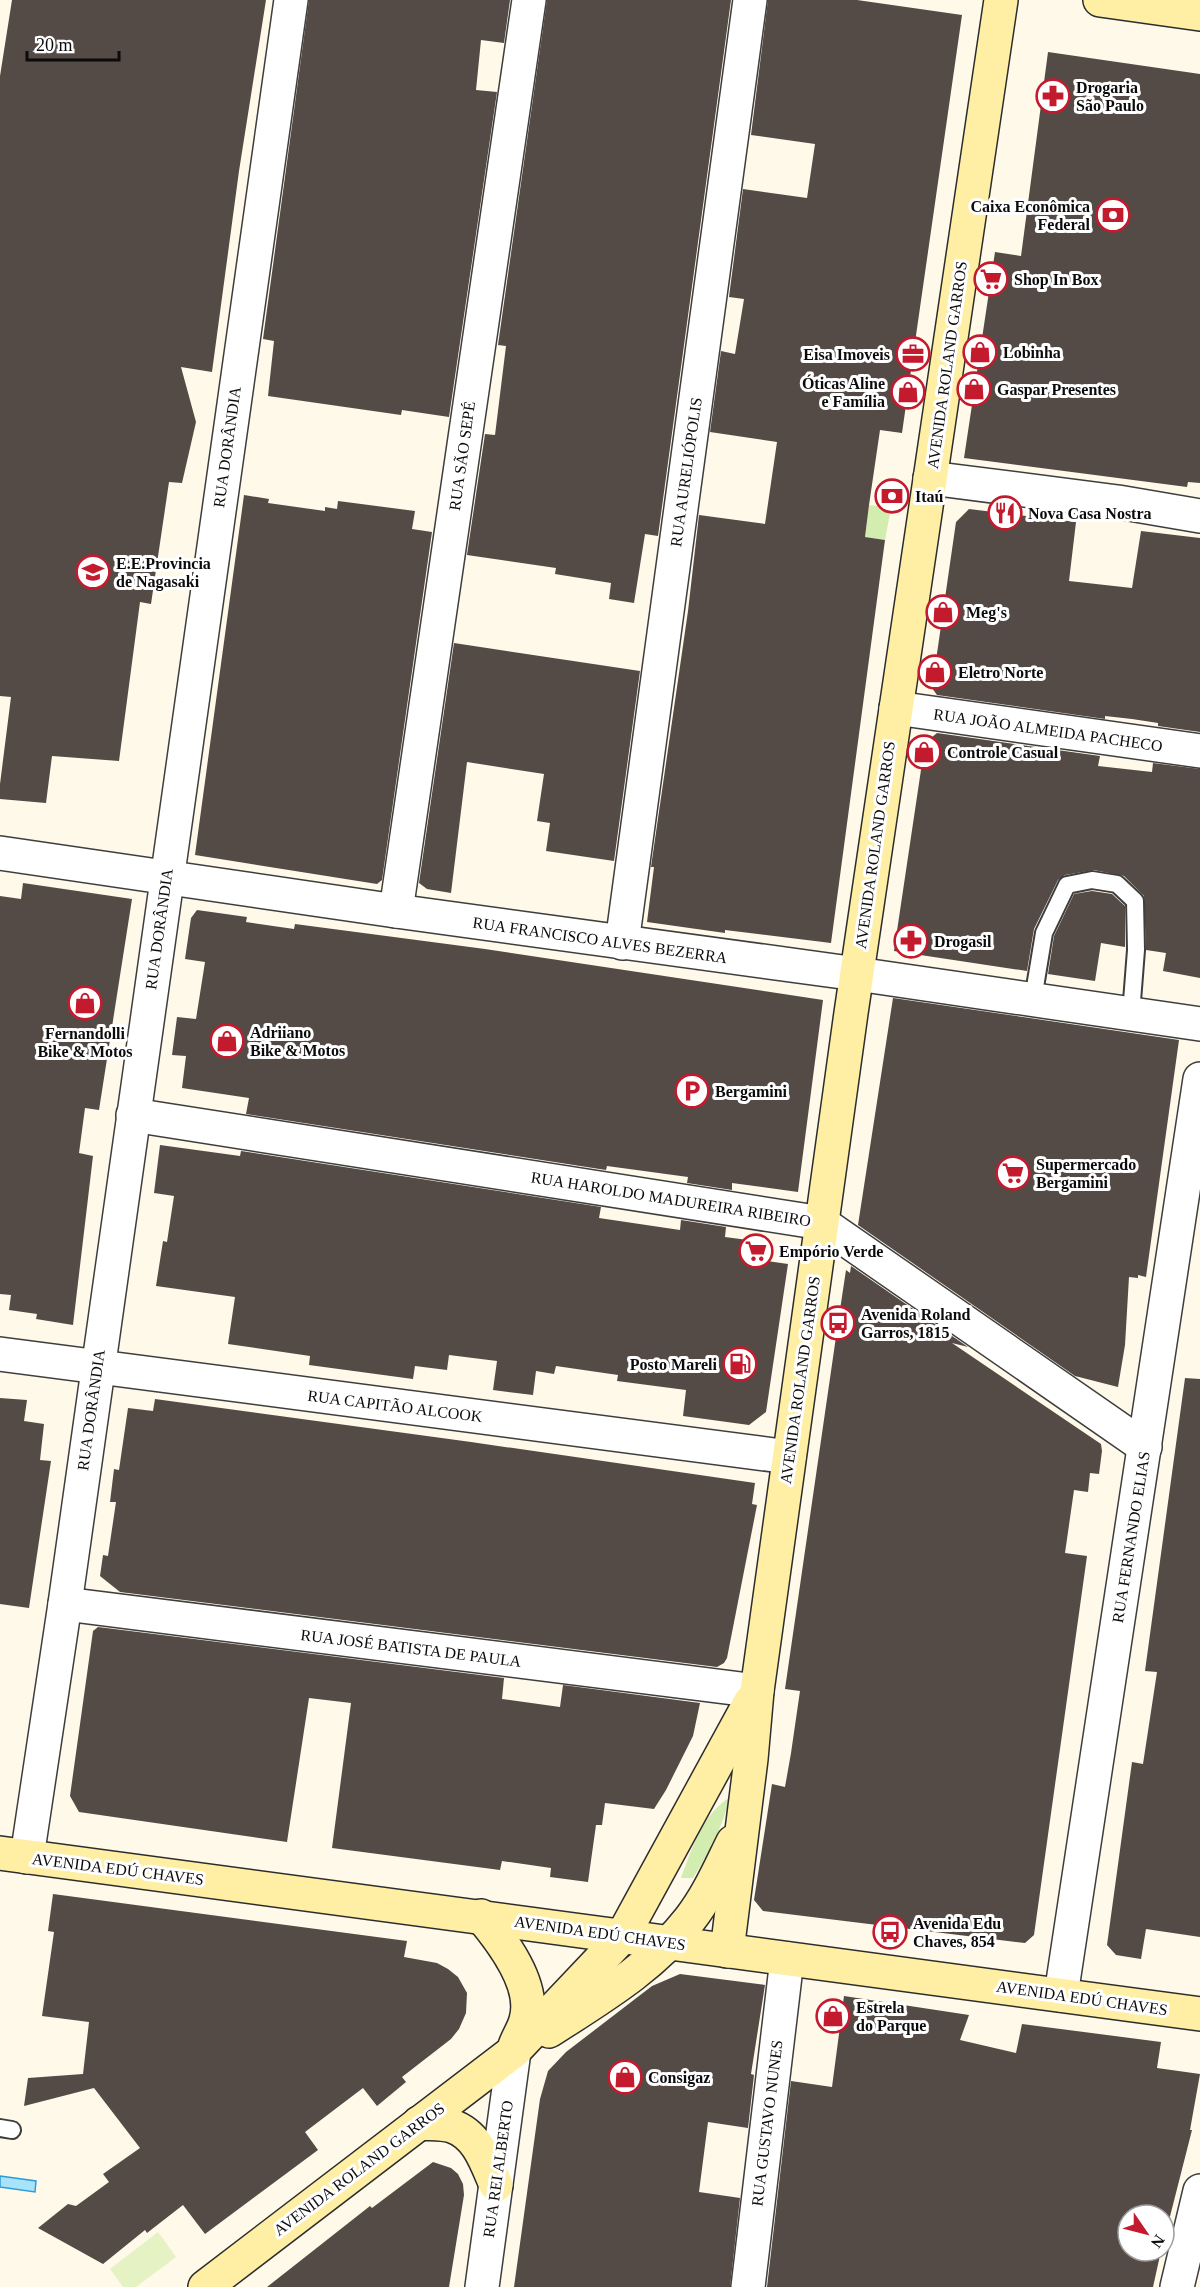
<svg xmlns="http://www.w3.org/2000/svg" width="1200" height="2287" viewBox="0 0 1200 2287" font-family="'Times New Roman',serif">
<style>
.green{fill:#d3ecb0}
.pitch{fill:#e5f2c3}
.water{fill:#a9e2fb;stroke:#2b9ed7;stroke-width:1.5}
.building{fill:#544b47}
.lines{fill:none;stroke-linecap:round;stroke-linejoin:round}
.lane-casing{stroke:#3e3e3e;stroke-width:20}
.street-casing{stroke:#3e3e3e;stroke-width:36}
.secondary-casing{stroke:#2d2d2d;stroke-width:36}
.lane{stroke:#fff;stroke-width:16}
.street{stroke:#fff;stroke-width:33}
.secondary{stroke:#ffefa4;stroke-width:33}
.labels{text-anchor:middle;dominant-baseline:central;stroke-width:6;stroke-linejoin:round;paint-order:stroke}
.poi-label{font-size:16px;font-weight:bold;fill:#0b0b0b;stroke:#fff;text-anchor:start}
.street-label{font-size:16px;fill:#0b0b0b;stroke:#fff}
</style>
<rect width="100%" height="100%" fill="#fff9e9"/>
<g class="green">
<polygon points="869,505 891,508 885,540 865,537"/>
<path d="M730,1797C722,1828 710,1851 693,1878H681C692,1848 702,1815 730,1797Z"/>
</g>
<polygon class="pitch" points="158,2232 176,2257 136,2287 123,2287 110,2269"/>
<polygon class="water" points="0,2176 36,2181 35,2192 0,2187"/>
<g class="building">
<polygon points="12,0 266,0 239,171 212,372 181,367 196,422 182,483 169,482 151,604 140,602 119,761 52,756 46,803 0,799 0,784 11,697 0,696 0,76"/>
<polygon points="309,0 510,0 504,43 481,40 476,90 497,92 449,417 402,410 401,415 268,396 274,341 263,339"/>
<polygon points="547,0 731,0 658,536 645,534 634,603 609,599 611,583 555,574 556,568 467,555 485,434 495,435 506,346 498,345"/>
<polygon points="768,0 857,0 962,15 902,433 880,430 869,505 865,537 885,540 831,943 725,930 725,933 647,922 654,867 651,867 688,611 699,515 765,524 777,442 710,432 721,351 735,354 744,299 729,297 743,189 807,198 815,144 751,135"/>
<polygon points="1048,52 1200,74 1200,483 1188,482 1187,487 964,458 995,252 1021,256"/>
<polygon points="244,495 269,499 268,503 325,511 325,507 337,509 338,501 415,511 412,529 432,532 382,880 377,884 195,855"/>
<polygon points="969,509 1076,522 1069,581 1132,588 1141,531 1200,538 1200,732 1158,726 1158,723 1132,719 1105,716 1105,719 937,695 932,688 956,522"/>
<polygon points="454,643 640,671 614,861 546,851 550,823 537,821 544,774 467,762 451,893 427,889 419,883"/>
<polygon points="937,733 1100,756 1098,766 1152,772 1153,763 1200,769 1200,978 1163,971 1166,953 1146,950 1144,896 1124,876 1094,870 1065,875 1058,880 1034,929 1027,971 894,951 925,743"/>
<polygon points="23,883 132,899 99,1110 85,1108 79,1153 93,1156 73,1325 36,1319 37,1314 9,1310 11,1295 0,1294 0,896 21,899"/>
<polygon points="1092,891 1112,894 1125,906 1125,947 1101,943 1095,981 1048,974 1054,936 1074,894"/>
<polygon points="197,910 247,917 246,922 294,929 295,924 485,949 823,1000 798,1192 732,1183 732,1190 687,1183 688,1177 607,1166 606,1170 246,1114 249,1098 182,1088 186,1056 172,1055 177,1017 196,1019 205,962 185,959 191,918"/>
<polygon points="893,998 1179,1040 1146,1277 1138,1275 1138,1278 1129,1277 1125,1345 1118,1387 1075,1376 858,1225"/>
<polygon points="160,1145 240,1156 241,1151 601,1207 599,1218 680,1230 681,1220 726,1227 725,1237 763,1242 761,1260 788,1264 766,1412 749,1425 683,1416 686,1390 617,1381 618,1375 556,1366 554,1374 536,1371 533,1395 493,1390 497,1361 449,1355 447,1370 415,1366 413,1379 309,1365 310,1356 228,1344 235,1297 156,1286 163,1241 167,1242 174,1196 154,1193"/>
<polygon points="851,1266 968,1347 952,1343 1101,1444 1102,1451 1099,1474 1090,1473 1088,1492 1074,1490 1065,1553 1087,1556 1034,1935 1025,1943 763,1911 754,1900 772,1784 785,1787 791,1753 800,1691 785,1689 838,1323 846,1270 850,1273"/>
<polygon points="1185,1378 1200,1379 1200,1937 1146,1929 1141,1959 1116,1955 1107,1945 1132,1762 1143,1764 1157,1672 1145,1671"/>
<polygon points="0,1398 27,1400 24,1421 44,1424 40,1460 51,1461 29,1608 0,1604"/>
<polygon points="155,1399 471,1442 755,1483 752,1504 757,1505 727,1658 724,1663 717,1667 120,1592 100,1576 103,1555 108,1556 116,1502 110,1502 114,1469 119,1470 128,1408 153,1411"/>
<polygon points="98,1627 504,1678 502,1699 560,1707 563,1685 700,1703 693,1736 666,1790 654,1809 605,1803 602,1825 596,1825 588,1882 550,1877 551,1868 502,1861 500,1870 332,1848 351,1703 309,1698 287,1842 79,1812 70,1796 93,1631"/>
<polygon points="53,1894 407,1941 404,1957 437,1963 448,1969 458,1977 467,1993 466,2013 459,2029 451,2039 402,2077 406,2082 377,2106 363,2088 305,2132 318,2150 205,2234 183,2205 147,2233 145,2230 103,2264 38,2228 68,2204 76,2206 109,2182 103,2174 140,2148 94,2088 24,2106 28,2078 83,2074 89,2022 42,2016 54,1932 48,1931"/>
<polygon points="680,1974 765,1985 751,2074 754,2075 748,2128 708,2122 699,2192 740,2198 730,2287 514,2287 540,2099 548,2071 566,2052 652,1986"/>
<polygon points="844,1996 969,2015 960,2040 1016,2053 1022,2024 1161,2042 1157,2068 1200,2074 1190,2130 1192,2130 1164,2240 1164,2215 1128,2215 1128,2251 1161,2251 1153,2287 767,2287 791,2081 832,2087"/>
<polygon points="433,2162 451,2168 458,2174 463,2184 464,2195 449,2287 267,2287 370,2206 372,2208"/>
</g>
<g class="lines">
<g class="lane-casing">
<g id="lane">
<polyline points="1033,999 1044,933 1067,885 1092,880 1117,884 1135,901 1136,950 1131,1014"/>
<polyline points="0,2128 12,2130"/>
</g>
</g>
<g class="street-casing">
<g id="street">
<polyline points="930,478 1118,502 1200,516"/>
<polyline points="896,708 1200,751"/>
<polyline points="0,853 396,911 857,974 1200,1024"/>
<polyline points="396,911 529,0"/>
<polyline points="622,943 750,0"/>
<polyline points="133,1115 822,1223 1145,1447"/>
<polyline points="0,1354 789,1457"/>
<polyline points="65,1604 757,1691"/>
<polyline points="27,1857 65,1604 291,0"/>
<polyline points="1061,1995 1200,1079"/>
<polyline points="482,2287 514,2051"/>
<polyline points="748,2287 787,1959"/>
<polyline points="1177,2287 1200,2191"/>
</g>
</g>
<g class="secondary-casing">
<g id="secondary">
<polyline points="1100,0 1200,14"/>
<polyline points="0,1853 1200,2014"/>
<path d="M481,1916C502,1941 536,1985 526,2020C524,2029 518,2037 515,2046"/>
<polyline points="727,1951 751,1759 757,1691 851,1013 1001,0"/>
<path d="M549,2031C600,1998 653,1967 690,1919C708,1896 720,1868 733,1842"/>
<path d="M419,2123C429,2124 442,2123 452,2126C478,2135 486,2162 496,2185"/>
<polyline points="205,2287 514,2051 622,1937 751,1701"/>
</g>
</g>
<use href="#lane" class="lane"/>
<use href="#street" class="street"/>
<use href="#secondary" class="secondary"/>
</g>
<defs>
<g id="pharmacy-ring" transform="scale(1.725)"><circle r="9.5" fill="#fff" stroke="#c41a2e" stroke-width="1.5"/><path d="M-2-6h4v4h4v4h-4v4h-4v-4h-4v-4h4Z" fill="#c41a2e"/></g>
<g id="bank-ring" transform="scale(1.725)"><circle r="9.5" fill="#fff" stroke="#c41a2e" stroke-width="1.5"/><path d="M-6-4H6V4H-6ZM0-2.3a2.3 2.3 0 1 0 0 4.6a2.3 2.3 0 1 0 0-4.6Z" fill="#c41a2e"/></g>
<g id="supermarket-ring" transform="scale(1.725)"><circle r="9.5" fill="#fff" stroke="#c41a2e" stroke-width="1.5"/><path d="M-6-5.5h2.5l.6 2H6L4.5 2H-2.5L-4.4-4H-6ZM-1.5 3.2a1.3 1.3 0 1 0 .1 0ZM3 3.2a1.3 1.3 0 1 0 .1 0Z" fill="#c41a2e"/></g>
<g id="shop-ring" transform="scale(1.725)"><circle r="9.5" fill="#fff" stroke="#c41a2e" stroke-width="1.5"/><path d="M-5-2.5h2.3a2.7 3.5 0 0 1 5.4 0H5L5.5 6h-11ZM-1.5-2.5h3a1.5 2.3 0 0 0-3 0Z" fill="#c41a2e"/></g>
<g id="office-ring" transform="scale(1.725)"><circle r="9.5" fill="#fff" stroke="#c41a2e" stroke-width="1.5"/><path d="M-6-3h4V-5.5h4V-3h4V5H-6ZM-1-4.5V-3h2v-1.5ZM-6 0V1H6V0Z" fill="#c41a2e"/></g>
<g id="restaurant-ring" transform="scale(1.725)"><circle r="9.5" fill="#fff" stroke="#c41a2e" stroke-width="1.5"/><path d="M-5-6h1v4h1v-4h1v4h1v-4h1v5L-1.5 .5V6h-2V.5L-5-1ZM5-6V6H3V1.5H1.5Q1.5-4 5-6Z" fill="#c41a2e"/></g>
<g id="school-ring" transform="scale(1.725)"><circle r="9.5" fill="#fff" stroke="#c41a2e" stroke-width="1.5"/><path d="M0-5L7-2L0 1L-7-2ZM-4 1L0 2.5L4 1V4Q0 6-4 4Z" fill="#c41a2e"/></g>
<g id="parking-ring" transform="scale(1.725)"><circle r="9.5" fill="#fff" stroke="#c41a2e" stroke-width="1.5"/><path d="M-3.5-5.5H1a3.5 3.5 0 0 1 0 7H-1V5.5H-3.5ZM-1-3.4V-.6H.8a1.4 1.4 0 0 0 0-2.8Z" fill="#c41a2e"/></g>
<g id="bus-ring" transform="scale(1.725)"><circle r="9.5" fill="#fff" stroke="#c41a2e" stroke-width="1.5"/><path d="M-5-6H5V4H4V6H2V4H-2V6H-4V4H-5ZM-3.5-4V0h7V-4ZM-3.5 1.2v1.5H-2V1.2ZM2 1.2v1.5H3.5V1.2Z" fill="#c41a2e"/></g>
<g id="fuel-ring" transform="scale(1.725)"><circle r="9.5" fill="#fff" stroke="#c41a2e" stroke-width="1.5"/><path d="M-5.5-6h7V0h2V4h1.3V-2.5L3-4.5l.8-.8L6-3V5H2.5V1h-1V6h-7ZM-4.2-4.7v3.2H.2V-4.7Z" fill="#c41a2e"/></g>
</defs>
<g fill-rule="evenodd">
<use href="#pharmacy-ring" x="1053" y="96"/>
<use href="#bank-ring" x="1113" y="215"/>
<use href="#supermarket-ring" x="991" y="279"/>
<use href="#shop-ring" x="980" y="352"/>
<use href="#office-ring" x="913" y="354"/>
<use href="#shop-ring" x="974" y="389"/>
<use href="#shop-ring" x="908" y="392"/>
<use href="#bank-ring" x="892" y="496"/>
<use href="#restaurant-ring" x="1005" y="513"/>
<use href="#school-ring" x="93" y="572"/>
<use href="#shop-ring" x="943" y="612"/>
<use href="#shop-ring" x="935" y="672"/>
<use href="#shop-ring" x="924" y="752"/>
<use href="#pharmacy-ring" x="911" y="941"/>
<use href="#shop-ring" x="85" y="1003"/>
<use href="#shop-ring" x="227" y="1041"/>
<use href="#parking-ring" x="692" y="1091"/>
<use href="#supermarket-ring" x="1013" y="1173"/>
<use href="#supermarket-ring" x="756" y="1251"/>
<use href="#bus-ring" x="838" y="1323"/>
<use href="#fuel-ring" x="740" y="1364"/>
<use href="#bus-ring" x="890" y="1932"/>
<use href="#shop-ring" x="833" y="2016"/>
<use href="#shop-ring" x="625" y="2077"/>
</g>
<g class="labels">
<g class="poi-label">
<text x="1076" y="87">Drogaria<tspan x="1076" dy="18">São Paulo</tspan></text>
<text x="1090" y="206" text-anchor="end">Caixa Econômica<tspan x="1090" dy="18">Federal</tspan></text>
<text x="1014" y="279">Shop In Box</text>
<text x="1003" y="352">Lobinha</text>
<text x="890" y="354" text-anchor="end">Eisa Imoveis</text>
<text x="885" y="383" text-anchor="end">Óticas Aline<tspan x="885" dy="18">e Família</tspan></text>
<text x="997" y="389">Gaspar Presentes</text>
<text x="915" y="496">Itaú</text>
<text x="1028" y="513">Nova Casa Nostra</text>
<text x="116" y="563">E.E.Provincia<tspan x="116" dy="18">de Nagasaki</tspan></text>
<text x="966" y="612">Meg's</text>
<text x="958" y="672">Eletro Norte</text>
<text x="947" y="752">Controle Casual</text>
<text x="934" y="941">Drogasil</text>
<text x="250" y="1032">Adriiano<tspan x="250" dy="18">Bike &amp; Motos</tspan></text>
<text x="85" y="1033" text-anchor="middle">Fernandolli<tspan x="85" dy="18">Bike &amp; Motos</tspan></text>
<text x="715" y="1091">Bergamini</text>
<text x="1036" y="1164">Supermercado<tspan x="1036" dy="18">Bergamini</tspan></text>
<text x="779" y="1251">Empório Verde</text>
<text x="861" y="1314">Avenida Roland<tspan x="861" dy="18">Garros, 1815</tspan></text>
<text x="717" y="1364" text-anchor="end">Posto Mareli</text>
<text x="913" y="1923">Avenida Edu<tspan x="913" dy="18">Chaves, 854</tspan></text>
<text x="856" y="2007">Estrela<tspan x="856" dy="18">do Parque</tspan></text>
<text x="648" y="2077">Consigaz</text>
</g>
<g class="street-label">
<text transform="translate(947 365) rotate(-82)">AVENIDA ROLAND GARROS</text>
<text transform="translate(227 447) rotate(-82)">RUA DORÂNDIA</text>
<text transform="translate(462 456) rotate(-82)">RUA SÃO SEPÉ</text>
<text transform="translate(686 472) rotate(-82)">RUA AURELIÓPOLIS</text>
<text transform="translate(1048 730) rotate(8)">RUA JOÃO ALMEIDA PACHECO</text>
<text transform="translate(875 845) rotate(-82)">AVENIDA ROLAND GARROS</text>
<text transform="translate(159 929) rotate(-82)">RUA DORÂNDIA</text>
<text transform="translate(600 940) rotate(8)">RUA FRANCISCO ALVES BEZERRA</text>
<text transform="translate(671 1199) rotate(9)">RUA HAROLDO MADUREIRA RIBEIRO</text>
<text transform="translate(800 1380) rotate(-82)">AVENIDA ROLAND GARROS</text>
<text transform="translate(395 1406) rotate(7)">RUA CAPITÃO ALCOOK</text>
<text transform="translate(91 1410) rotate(-82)">RUA DORÂNDIA</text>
<text transform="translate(1131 1537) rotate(-81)">RUA FERNANDO ELIAS</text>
<text transform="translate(411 1648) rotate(7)">RUA JOSÉ BATISTA DE PAULA</text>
<text transform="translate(118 1869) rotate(7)">AVENIDA EDÚ CHAVES</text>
<text transform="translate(600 1933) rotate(8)">AVENIDA EDÚ CHAVES</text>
<text transform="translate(1082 1998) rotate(8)">AVENIDA EDÚ CHAVES</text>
<text transform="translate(767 2123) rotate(-83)">RUA GUSTAVO NUNES</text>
<text transform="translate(359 2169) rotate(-37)">AVENIDA ROLAND GARROS</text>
<text transform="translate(498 2169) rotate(-82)">RUA REI ALBERTO</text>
</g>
</g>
<g transform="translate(1146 2233) rotate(125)"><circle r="28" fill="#ffffff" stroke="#9d9d9d" stroke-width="1.5"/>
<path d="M0-4.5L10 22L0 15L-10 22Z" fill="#c41a2e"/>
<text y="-9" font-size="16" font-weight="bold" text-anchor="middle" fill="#0b0b0b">N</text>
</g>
<path d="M27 51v9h92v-9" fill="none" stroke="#0b0b0b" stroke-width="3"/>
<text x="36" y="51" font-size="18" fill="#0b0b0b" stroke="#ffffff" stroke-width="4.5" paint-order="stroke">20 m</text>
</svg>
